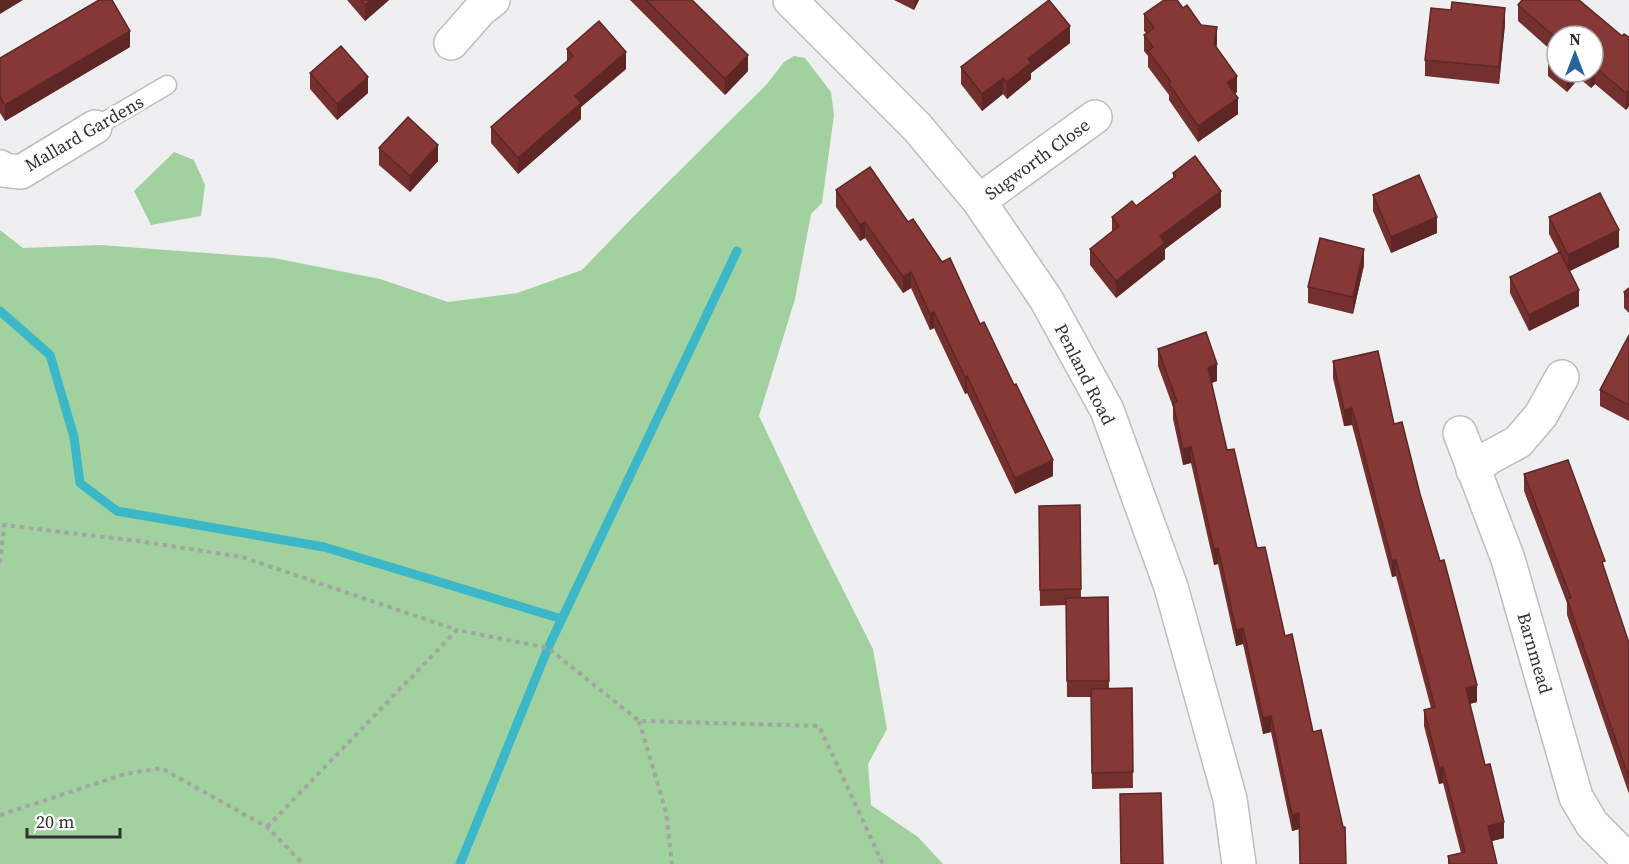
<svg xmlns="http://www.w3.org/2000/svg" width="1629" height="864" viewBox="0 0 1629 864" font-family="'Source Serif 4',serif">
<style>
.green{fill:#a0d19f}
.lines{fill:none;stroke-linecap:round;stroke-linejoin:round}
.stream{stroke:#3bb7c8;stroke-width:9}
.service-casing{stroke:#bebebf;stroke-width:21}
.minor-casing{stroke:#bebebf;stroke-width:36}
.path{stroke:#a4a4a5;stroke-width:4;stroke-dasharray:4.5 4.5;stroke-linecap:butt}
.service{stroke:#fff;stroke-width:18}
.minor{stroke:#fff;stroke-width:33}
.wall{fill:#73302e;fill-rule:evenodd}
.shaded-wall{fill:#5e2726}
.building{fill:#863836;stroke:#5e2726;stroke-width:1.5}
.labels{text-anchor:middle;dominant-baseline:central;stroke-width:6;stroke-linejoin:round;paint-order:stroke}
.street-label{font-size:18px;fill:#313132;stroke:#fff}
</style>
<rect width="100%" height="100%" fill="#efeff1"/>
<g class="green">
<polygon points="794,56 805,58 831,92 834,115 822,203 811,214 795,299 759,416 816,536 873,649 887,729 868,764 871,805 918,837 943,864 0,864 0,230 23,248 100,245 274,258 380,279 448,302 517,293 582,270 634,216 767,84 784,62"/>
<polygon points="174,152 194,160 205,185 201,216 151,225 134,191"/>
</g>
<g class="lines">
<g class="stream">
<polyline points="0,311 50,355 74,437 80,483 117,511 324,547 562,619"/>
<polyline points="460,864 548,648 737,251"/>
</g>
<g class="service-casing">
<polyline id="service" points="95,127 167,85"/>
</g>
<g class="minor-casing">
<g id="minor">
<polyline points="790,0 917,127 979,201 1046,299 1107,410 1171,587 1230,799 1239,864"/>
<polyline points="451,43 480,10 493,0"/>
<polyline points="0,167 3,170 21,172 95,127"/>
<polyline points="979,201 1095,117"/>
<polyline points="1460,433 1508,559 1576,797 1592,824 1629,861"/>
<polyline points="1473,470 1490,457 1518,442 1541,415 1562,377"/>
</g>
</g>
<g class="path">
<polyline points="0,563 4,525 138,541 242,557 457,630"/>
<polyline points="639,721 666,812 672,864"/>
<polyline points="0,815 125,774 161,768 267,827 303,864"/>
<polyline points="267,827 457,630 548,648 639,721 819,726 883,864"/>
</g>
<use href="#service" class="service"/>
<use href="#minor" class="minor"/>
</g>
<g class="wall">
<polygon points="347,0 389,0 365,21"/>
<polygon points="630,0 692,0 748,71 725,95"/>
<polygon points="894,0 919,0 914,10"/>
<path d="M1518,5L1622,36L1629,37V106L1626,110L1595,84L1591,88L1579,78L1567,92L1548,76V60L1554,53L1518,21ZM1557,36L1593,72H1557Z"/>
<polygon points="1183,8 1201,25 1217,43 1216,47 1237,92 1235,94 1238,114 1198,142 1169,100 1169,95 1148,67 1148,56 1144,51 1144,35 1146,33 1144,31 1144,14"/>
<polygon points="1505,24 1499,84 1425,76 1425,60"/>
<polygon points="1070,43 1031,73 1031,79 1007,99 1003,94 982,111 961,84 961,67"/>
<polygon points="130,47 5,121 0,113 0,58"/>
<polygon points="567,49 626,69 581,107 581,119 518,174 491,143 491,127 567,61"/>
<polygon points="310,73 368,93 337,120 310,89"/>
<polygon points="379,148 438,161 410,192 379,165"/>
<polygon points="870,167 1053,476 1015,494 967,393 965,394 934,328 930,330 911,288 903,293 865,238 860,241 836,207 836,190"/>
<polygon points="1173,173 1221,207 1165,249 1165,259 1116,298 1090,265 1090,249 1112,232 1112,217 1136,206 1173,178"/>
<polygon points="1373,195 1437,233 1391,253 1373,211"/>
<polygon points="1549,217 1619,247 1569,271 1579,306 1529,331 1510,293 1510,277 1559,253 1549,234"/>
<polygon points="1364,265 1353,314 1308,303 1308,287"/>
<polygon points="1629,288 1629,313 1624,308 1624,292"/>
<polygon points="1629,335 1629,421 1600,406 1600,390"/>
<polygon points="1158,349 1217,381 1212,383 1299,829 1292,831 1271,732 1263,734 1243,644 1236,646 1218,564 1214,565 1191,463 1183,465 1173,419 1173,407 1158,366"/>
<polygon points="1333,361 1394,424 1420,494 1477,702 1469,704 1504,838 1492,841 1497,864 1448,864 1448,856 1461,853 1443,783 1439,784 1424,726 1424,710 1431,708 1396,576 1392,577 1352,425 1344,426 1333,378"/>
<polygon points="1524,474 1605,571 1629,643 1629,794 1567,615 1567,603 1524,491"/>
<polygon points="1080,505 1081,597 1108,597 1109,688 1132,688 1133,788 1092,789 1091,697 1067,697 1066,605 1040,606 1039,506"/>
</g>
<g class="shaded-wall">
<polygon points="0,0 23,0 0,14"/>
<polygon points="371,0 389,0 365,21 365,5"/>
<polygon points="914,0 919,0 914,10"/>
<polygon points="1505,8 1505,24 1499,84 1499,67"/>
<polygon points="1070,26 1070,43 1031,73 1031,79 1007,99 1007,82 1028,59"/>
<polygon points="1217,27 1217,43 1214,60 1214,44"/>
<polygon points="130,31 130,47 5,121 5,105"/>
<polygon points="626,52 626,69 581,107 581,119 518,174 518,158 575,96"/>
<polygon points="748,55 748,71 725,95 725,79"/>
<polygon points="1595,67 1595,84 1591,88 1591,72 1593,72 1593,70"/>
<polygon points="1570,72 1579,72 1579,78 1567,92 1567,76"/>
<polygon points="1237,76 1237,92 1227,99 1227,83"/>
<polygon points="368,77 368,93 337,120 337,104"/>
<polygon points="1003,78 1003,94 982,111 982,94"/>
<polygon points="1629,90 1629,106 1626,110 1626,93"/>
<polygon points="1238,98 1238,114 1198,142 1198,126"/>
<polygon points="438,145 438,161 410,192 410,176"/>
<polygon points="1221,191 1221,207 1165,249 1165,259 1116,298 1116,281 1160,236"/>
<polygon points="1437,217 1437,233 1391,253 1391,237"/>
<polygon points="865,222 865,238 860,241 860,225"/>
<polygon points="1619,230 1619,247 1568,272 1568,255"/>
<polygon points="1364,249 1364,265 1353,314 1353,297"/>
<polygon points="911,272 911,288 903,293 903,277"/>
<polygon points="1579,290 1579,306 1529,331 1529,315"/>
<polygon points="934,312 934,328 930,330 930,314"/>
<polygon points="1217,364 1217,381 1208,384 1208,368"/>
<polygon points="967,376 967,393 965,394 965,377"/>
<polygon points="1352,408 1352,425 1344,426 1344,410"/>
<polygon points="1191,447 1191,463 1183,465 1183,449"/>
<polygon points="1053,460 1053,476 1015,494 1015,478"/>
<polygon points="1218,548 1218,564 1214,565 1214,549"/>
<polygon points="1396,560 1396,576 1392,577 1392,561"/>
<polygon points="1243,628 1243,644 1236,646 1236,630"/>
<polygon points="1477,685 1477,702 1466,705 1466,688"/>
<polygon points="1271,716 1271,732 1263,734 1263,718"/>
<polygon points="1443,767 1443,783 1439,784 1439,768"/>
<polygon points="1299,813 1299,829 1292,831 1292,815"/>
<polygon points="1504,822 1504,838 1488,842 1488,826"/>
</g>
<g class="building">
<polygon points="99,0 112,0 130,31 5,105 0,97 0,58"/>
<polygon points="361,0 371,0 365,5"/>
<polygon points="646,0 692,0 748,55 725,79"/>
<polygon points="1049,0 1070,26 1028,59 1031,63 1007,82 1003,78 982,94 961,67"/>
<polygon points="1164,0 1177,0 1183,8 1187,5 1201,25 1217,27 1214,44 1237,76 1227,83 1238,98 1198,126 1169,84 1171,82 1148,51 1153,47 1144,35 1154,28 1144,14"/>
<polygon points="1522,0 1579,0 1622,36 1624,34 1629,37 1629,90 1626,93 1595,67 1593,70 1593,36 1557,36 1557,39 1518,5"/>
<polygon points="1452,2 1505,8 1499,67 1425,60 1431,8 1451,10"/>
<polygon points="599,21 626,52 575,96 581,103 518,158 491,127 573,56 567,49"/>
<polygon points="341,46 368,77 337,104 310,73"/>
<polygon points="1557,49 1557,67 1548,60"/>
<polygon points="1563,72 1570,72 1567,76"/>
<polygon points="408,117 438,145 410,176 379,148"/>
<polygon points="1195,156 1221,191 1160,236 1165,243 1116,281 1090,249 1119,226 1112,217 1132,201 1136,206 1176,176 1173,173"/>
<polygon points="870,167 908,222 913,219 942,262 950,258 980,324 984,322 1014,385 1016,384 1053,460 1015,478 967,376 965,377 934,312 930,314 911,272 903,277 865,222 860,225 836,190"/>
<polygon points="1419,175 1437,217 1391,237 1373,195"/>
<polygon points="1600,193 1619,230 1568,255 1549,217"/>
<polygon points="1320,238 1364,249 1353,297 1308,287"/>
<polygon points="1560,252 1579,290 1529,315 1510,277"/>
<polygon points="1629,288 1629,297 1624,292"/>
<polygon points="1206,332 1217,364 1208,368 1227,450 1234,449 1257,548 1265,547 1285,636 1292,634 1313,732 1321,730 1343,827 1345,827 1346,864 1300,864 1299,813 1292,815 1271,716 1263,718 1243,628 1236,630 1218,548 1214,549 1191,447 1183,449 1173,403 1177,402 1158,349"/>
<polygon points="1629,335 1629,405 1600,390"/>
<polygon points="1378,351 1394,424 1402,422 1420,494 1440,561 1444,560 1477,685 1466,688 1485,765 1490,764 1504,822 1488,826 1497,864 1450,864 1448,856 1465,852 1443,767 1439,768 1424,710 1435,707 1396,560 1392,561 1352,408 1344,410 1333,361"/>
<polygon points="1568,460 1605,561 1602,562 1629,643 1629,778 1567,599 1571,598 1524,474"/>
<polygon points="1080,505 1081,589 1040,590 1039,506"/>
<polygon points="1108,597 1109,681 1067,681 1066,598"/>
<polygon points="1132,688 1133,772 1092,773 1091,689"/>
<polygon points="1161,793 1163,864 1121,864 1120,794"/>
</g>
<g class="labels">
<g class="street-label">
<text transform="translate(84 133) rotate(-30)">Mallard Gardens</text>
<text transform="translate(1037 159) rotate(-36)">Sugworth Close</text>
<text transform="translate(1085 374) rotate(63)">Penland Road</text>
<text transform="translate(1535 653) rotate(74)">Barnmead</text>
</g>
</g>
<g transform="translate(1575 54)"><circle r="28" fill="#ffffff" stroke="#adadad" stroke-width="1.5"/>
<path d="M0-4.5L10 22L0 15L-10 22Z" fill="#29659d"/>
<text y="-9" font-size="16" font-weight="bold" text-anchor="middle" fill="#313132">N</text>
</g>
<path d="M27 828v9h93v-9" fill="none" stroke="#313132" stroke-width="3"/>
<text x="36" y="828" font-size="18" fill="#313132" stroke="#ffffff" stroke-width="4.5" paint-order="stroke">20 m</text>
</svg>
